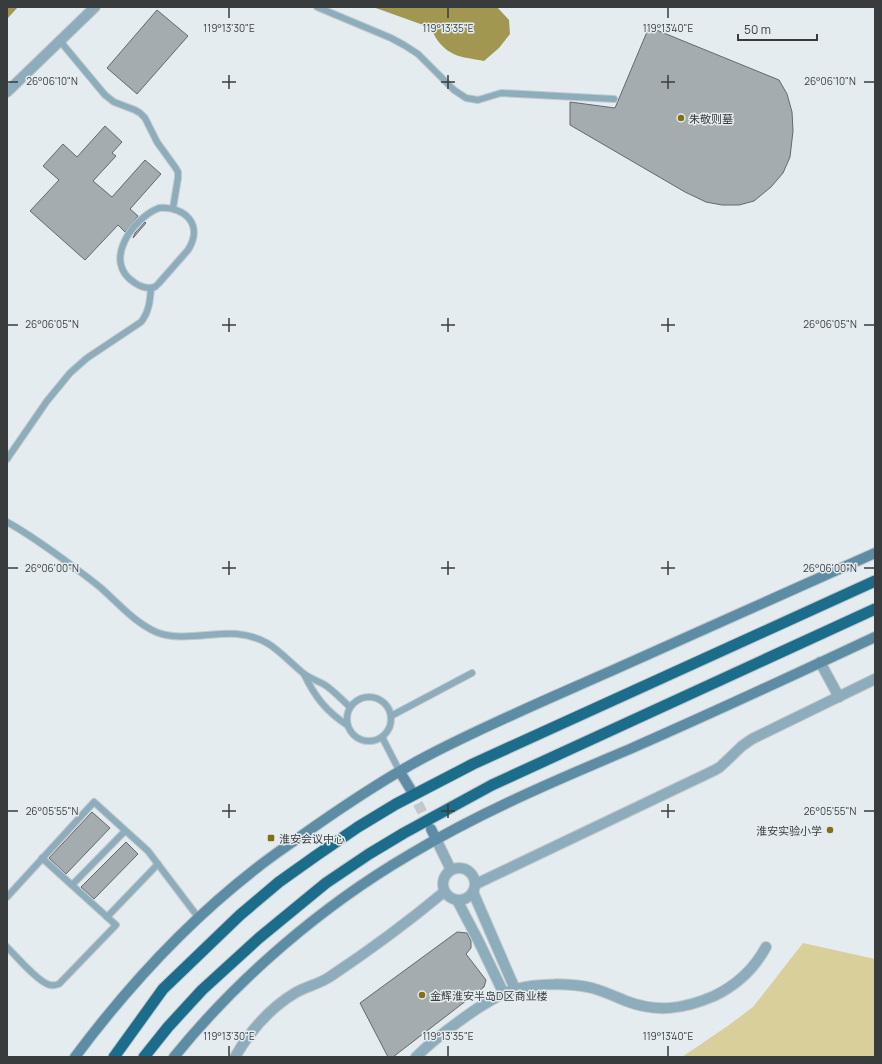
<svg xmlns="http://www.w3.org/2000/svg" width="882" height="1064" viewBox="0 0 882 1064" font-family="Manrope,'Noto Sans SC',sans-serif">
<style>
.green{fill:#d8cf9b}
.water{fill:#a29751}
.building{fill:#a5acb0;stroke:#62686c}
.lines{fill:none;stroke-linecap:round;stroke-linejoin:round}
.secondary-tunnel{stroke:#c2c9cc;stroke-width:10;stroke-dasharray:10 5;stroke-linecap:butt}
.service-casing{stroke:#c2c9cc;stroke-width:8}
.minor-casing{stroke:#c2c9cc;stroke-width:12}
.tertiary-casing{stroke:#c2c9cc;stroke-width:12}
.secondary-casing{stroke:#c2c9cc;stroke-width:12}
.trunk-casing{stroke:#c2c9cc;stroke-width:13}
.service{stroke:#8dacbc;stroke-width:6}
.minor{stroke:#8dacbc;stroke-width:10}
.tertiary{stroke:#8dacbc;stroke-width:10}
.secondary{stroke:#5d8da4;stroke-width:10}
.trunk{stroke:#1c6d8c;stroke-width:11}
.ticks{fill:none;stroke:#393c3d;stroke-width:1.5}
.poi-dot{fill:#807212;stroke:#e4ecf0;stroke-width:1.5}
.labels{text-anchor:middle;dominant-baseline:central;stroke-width:3;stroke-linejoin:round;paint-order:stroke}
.poi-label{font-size:11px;fill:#393c3d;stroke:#e4ecf0;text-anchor:start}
.ticks-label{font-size:10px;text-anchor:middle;fill:#393c3d;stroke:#e4ecf0;stroke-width:3;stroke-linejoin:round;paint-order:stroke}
</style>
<rect width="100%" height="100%" fill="#e4ecf0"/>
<polygon class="green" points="803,943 875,959 875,1057 682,1057 729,1025 753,1007"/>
<g class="water">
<polygon points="7,7 18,7 7,19"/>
<path d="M373,7H497L509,20L510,34L499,48L484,61C465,57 451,58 438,41C433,34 434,31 426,26Z"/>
</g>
<g class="building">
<polygon points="157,10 188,36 137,94 107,68"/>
<polygon points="649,27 779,80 787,94 792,112 793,131 790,157 783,173 771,187 754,201 739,205 722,205 706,202 685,192 570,125 570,102 615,108"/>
<polygon points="105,126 122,142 112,153 116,156 93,181 112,197 145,160 161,174 130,209 138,216 125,232 118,225 85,260 30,211 59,180 43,166 63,144 77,157"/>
<polygon points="145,222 146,223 133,238 135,233"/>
<polygon points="92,812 110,828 66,874 49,858"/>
<polygon points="126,842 138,854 94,899 81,887"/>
<polygon points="457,932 467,933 471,941 471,948 466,954 486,980 484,987 393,1057 388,1057 360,1003"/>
</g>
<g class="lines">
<polyline class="secondary-tunnel" points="411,790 430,827"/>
<g class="service-casing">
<g id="service">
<polyline points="317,7 391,38 404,45 418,54 454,90 466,98 478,100 501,93 614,99"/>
<polyline points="60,41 105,95 114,102 135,110 140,113 145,118 157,142 175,167 178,172 178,178 173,208"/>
<path d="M159,208C185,206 204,225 188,250L159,283L155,287C148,289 141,287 135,283C101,262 133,218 159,208Z"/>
<path d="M7,459L47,401L70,373L87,358L141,322C149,312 150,301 151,288"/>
<path d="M7,522C27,533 45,546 63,559C76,569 89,578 101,588C119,604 134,622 156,632C180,642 212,632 237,634C270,637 280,654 303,673C309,678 318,681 325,685C334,691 342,700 350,707"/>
<path d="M304,674C315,697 326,711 347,725"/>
<circle cx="369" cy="719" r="22"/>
<polyline points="391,716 472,673"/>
<polyline points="382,737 400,772"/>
<polyline points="72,885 125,831"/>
<polyline points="7,897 94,802 148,851 198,917"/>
<polyline points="107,917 158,864"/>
<path d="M7,947C16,956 39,983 50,985C53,986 56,985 59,984L116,925L42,858"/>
</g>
</g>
<g class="minor-casing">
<g id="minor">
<polyline points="820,662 839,697"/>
<polyline points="436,839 451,870"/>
<circle cx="459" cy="884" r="16"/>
<polyline points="476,884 715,770 720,767 742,746 752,739 875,679"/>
<polyline points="473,892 515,989"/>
<polyline points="457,900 478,940 504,994"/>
<path d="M235,1057C250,1031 270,1008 295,993C307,986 320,984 331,976C370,950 408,922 444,892"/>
<path d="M416,1057C435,1038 456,1023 478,1008C490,1001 503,992 516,989C538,983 570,983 592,988C603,991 614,996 626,1001C657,1013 684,1009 714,996C737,985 754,969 766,947"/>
</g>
</g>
<g class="tertiary-casing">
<polyline id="tertiary" points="7,92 95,7"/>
</g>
<g class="secondary-casing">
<g id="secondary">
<polyline points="400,772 411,790"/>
<polyline points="431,829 436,839"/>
<path d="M75,1057C128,986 188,921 258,867C272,856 287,846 301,836C342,807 383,779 427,756C490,723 555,696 620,667C705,629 790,591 875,553"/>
<path d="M174,1057C238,978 322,906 409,855C479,813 554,781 630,749C712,713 794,675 875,637"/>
</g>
</g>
<g class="trunk-casing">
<g id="trunk">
<polyline points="114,1057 163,989 240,915 279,882 317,855 358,827 396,804 473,764 875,581"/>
<polyline points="144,1057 168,1027 202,990 259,938 326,883 369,854 404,833 492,785 875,609"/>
</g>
</g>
<use href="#service" class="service"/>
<use href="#minor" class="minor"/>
<use href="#tertiary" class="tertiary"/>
<use href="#secondary" class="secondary"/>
<use href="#trunk" class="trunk"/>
</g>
<path class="ticks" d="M229,8V18M448,8V18M668,8V18M229,75V89M448,75V89M668,75V89M8,82H18M222,82H236M441,82H455M661,82H675M864,82H874M229,318V332M448,318V332M668,318V332M8,325H18M222,325H236M441,325H455M661,325H675M864,325H874M229,561V575M448,561V575M668,561V575M8,568H18M222,568H236M441,568H455M661,568H675M864,568H874M229,804V818M448,804V818M668,804V818M8,811H18M222,811H236M441,811H455M661,811H675M864,811H874M229,1046V1056M448,1046V1056M668,1046V1056"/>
<g class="poi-dot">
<circle cx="681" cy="118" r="4"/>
<circle cx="830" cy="830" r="4"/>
<rect x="267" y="834" width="8" height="8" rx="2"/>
<circle cx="422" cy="995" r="4"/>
</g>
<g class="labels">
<g class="poi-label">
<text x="689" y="118">朱敬则墓</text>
<text x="822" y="830" text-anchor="end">淮安实验小学</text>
<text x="279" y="838">淮安会议中心</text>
<text x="430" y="995">金辉淮安半岛D区商业楼</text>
</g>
</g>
<g class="ticks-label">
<text x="229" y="32">119°13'30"E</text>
<text x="448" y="32">119°13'35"E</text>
<text x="668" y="32">119°13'40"E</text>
<text x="52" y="85">26°06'10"N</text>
<text x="830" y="85">26°06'10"N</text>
<text x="52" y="328">26°06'05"N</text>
<text x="830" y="328">26°06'05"N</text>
<text x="52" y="572">26°06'00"N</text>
<text x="830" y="572">26°06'00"N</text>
<text x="52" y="815">26°05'55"N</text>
<text x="830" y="815">26°05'55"N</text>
<text x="229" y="1040">119°13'30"E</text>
<text x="448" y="1040">119°13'35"E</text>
<text x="668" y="1040">119°13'40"E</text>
</g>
<rect width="882" height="1064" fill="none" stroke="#393c3d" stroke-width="16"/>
<path d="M738 34v6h79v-6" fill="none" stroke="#393c3d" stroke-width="2"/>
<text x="744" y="34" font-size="12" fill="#393c3d" stroke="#e4ecf0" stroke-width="3" paint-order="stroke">50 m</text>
</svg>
